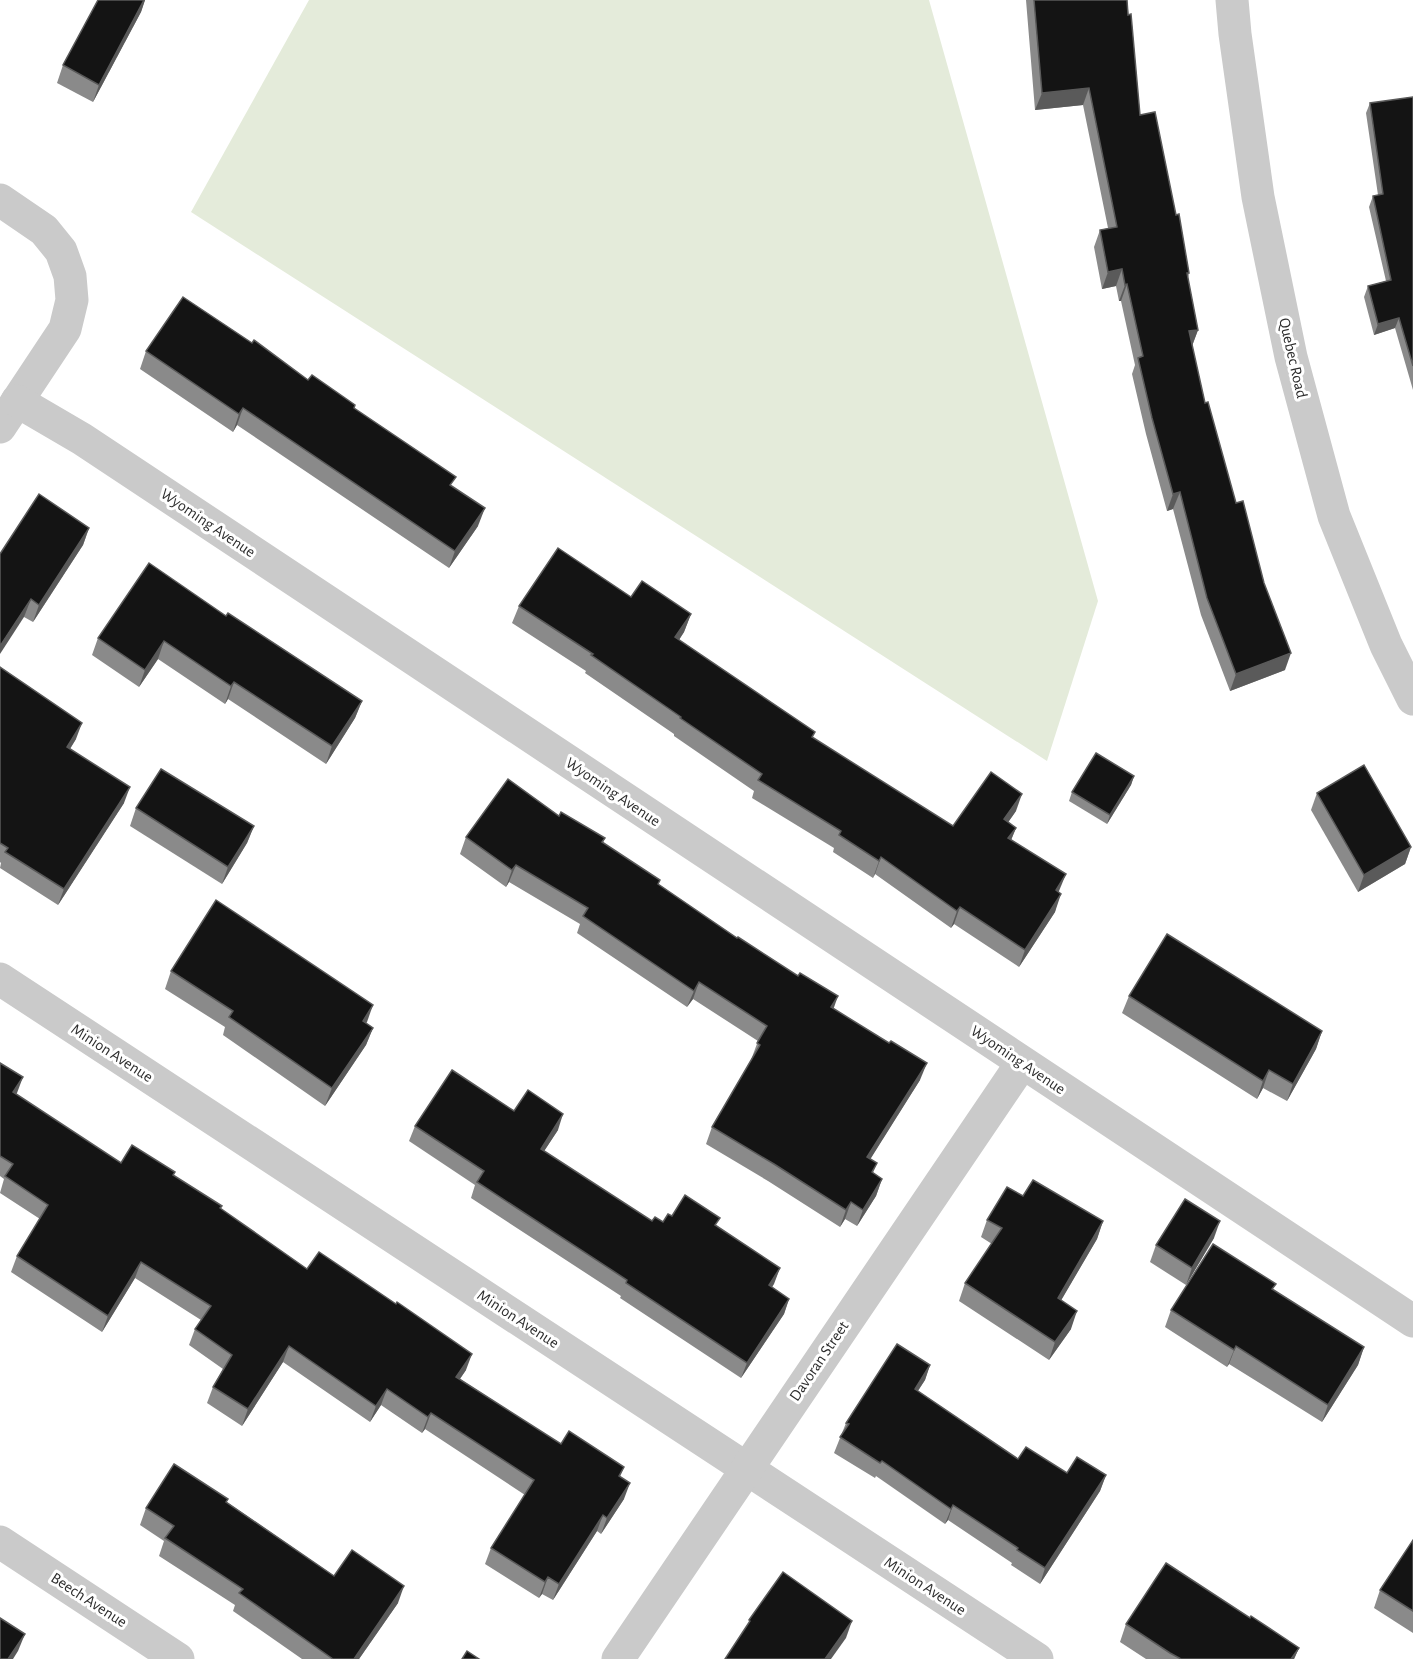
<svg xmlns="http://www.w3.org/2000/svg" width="1413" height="1659" viewBox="0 0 1413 1659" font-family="'Alegreya Sans',sans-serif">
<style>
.green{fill:#e4ebda}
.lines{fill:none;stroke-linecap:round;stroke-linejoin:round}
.minor{stroke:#cacaca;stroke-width:33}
.wall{fill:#8a8a8a}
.shaded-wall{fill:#5a5a5a}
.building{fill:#141414;stroke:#5a5a5a;stroke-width:1.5}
.labels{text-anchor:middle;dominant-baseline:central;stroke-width:6;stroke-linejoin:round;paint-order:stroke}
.street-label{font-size:16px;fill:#2d2d2d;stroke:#fff}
</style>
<rect width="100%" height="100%" fill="#fff"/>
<polygon class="green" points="309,0 929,0 1098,601 1047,761 191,212"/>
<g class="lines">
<g class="minor">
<polyline points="1232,0 1235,34 1258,197 1291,357 1334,516 1386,645 1413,699"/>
<polyline points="0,200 44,230 61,251 70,276 72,300 65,329 0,427"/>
<polyline points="17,401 82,439 1413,1321"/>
<polyline points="0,979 1037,1659"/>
<polyline points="0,1542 178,1659"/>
<polyline points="618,1659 1022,1063"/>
</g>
</g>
<g class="wall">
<polygon points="98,0 145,0 141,12 93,102 57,83 63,65"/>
<polygon points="1026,0 1127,0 1140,115 1176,215 1189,273 1188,278 1198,330 1192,346 1205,403 1236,503 1285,670 1230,691 1201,615 1173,509 1167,511 1146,434 1132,374 1135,365 1121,301 1119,301 1116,286 1102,289 1094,247 1100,230 1108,228 1083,105 1035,110"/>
<polygon points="1413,97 1413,390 1395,328 1374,335 1364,297 1368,286 1386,281 1369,207 1373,196 1378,195 1366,113 1370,103"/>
<polygon points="252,343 308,380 355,405 354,408 452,487 478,526 449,568 237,425 233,432 140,369 146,351"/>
<polygon points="89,528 83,545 33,622 24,617 0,554"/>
<polygon points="631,597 691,614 684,632 679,640 813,738 953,826 1016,811 1008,822 1016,828 1011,840 1059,893 1055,912 1019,967 954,924 951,928 875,874 873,878 833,852 834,848 752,798 754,791 674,736 674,734 585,673 586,671 512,623 519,606"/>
<polygon points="226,616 362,701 355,718 326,764 228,699 225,704 158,659 139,687 92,655 98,638"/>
<polygon points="0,667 76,739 70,749 124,803 58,905 0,868 1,863 0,862"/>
<polygon points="1134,776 1131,785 1107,824 1069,801 1072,792"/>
<polygon points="1317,793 1411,847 1405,864 1358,892 1311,810"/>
<polygon points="136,808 254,826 247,843 222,884 130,826"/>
<polygon points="466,837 605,838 603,843 660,880 658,885 834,1009 920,1080 870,1159 877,1163 873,1173 882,1179 876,1196 857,1226 845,1219 840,1227 768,1181 706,1144 712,1127 751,1060 758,1041 693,999 687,1007 577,933 580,924 509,882 506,887 460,854"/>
<polygon points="171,971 366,1023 373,1028 366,1045 325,1106 223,1035 225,1027 165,989"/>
<polygon points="1129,996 1322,1031 1316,1049 1287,1101 1263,1088 1257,1099 1122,1013"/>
<polygon points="0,1063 16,1094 121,1163 175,1172 173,1175 222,1206 221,1209 307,1269 466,1370 460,1379 561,1444 624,1467 620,1477 624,1499 601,1534 597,1531 553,1600 542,1594 539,1598 485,1564 491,1548 525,1495 425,1429 422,1433 381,1405 370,1422 283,1362 242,1426 207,1403 213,1387 223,1369 189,1345 195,1329 201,1320 135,1278 102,1332 11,1272 17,1256 40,1219 0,1193 4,1179 0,1176"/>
<polygon points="514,1111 558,1130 544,1151 652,1221 663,1222 672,1216 717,1226 780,1268 772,1287 789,1299 784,1314 741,1378 620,1298 621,1296 471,1198 475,1185 409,1141 415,1126"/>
<polygon points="987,1220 1103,1221 1097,1239 1061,1300 1071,1329 1049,1360 959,1301 965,1283 992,1244 981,1237"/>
<polygon points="1214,1238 1186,1285 1150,1262 1156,1245"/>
<polygon points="1274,1290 1364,1347 1358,1365 1322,1422 1229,1364 1227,1367 1165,1327 1171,1310"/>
<polygon points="930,1365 925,1380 918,1391 1018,1459 1067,1473 1106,1475 1100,1491 1040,1584 1011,1565 1012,1563 948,1520 945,1524 876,1476 875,1478 834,1453 846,1423"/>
<polygon points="227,1502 334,1576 398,1603 359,1659 302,1659 233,1611 235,1605 159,1556 164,1541 140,1525 146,1508"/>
<polygon points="1413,1540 1413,1633 1374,1608 1380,1590"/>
<polygon points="1250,1618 1299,1648 1294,1659 1146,1659 1120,1642 1126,1624"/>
</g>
<g class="shaded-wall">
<polygon points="144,0 145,0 141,12 93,102 99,85"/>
<polygon points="1089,88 1083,105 1035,110 1042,93"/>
<polygon points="1122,269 1116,286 1102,289 1108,272"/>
<polygon points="1127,284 1121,301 1119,301 1125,285"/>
<polygon points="1399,318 1395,328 1374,335 1378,324"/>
<polygon points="1198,330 1192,346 1189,331"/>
<polygon points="243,408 237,425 233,432 239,414"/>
<polygon points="1180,492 1173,509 1167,511 1173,494"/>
<polygon points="485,508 478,526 449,568 455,551"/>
<polygon points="89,528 83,545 33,622 39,605"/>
<polygon points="31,599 24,617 0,654 0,646"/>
<polygon points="691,614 684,632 669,655 675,637"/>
<polygon points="164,641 158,659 139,687 145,670"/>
<polygon points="1291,653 1285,670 1230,691 1236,674"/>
<polygon points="234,682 228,699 225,704 231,686"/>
<polygon points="362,701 355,718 326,764 332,746"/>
<polygon points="82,723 76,739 61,763 67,747"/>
<polygon points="1134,776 1131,785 1107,824 1110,815"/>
<polygon points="130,787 124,803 58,905 64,889"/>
<polygon points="1022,794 1016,811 998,837 1004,819"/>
<polygon points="254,826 247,843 222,884 228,867"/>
<polygon points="1016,828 1009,845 1008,838"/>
<polygon points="1411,847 1405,864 1358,892 1364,875"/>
<polygon points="881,857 875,874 873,878 879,861"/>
<polygon points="516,865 509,882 506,887 512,870"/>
<polygon points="1066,874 1059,891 1049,908 1056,890"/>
<polygon points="1061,894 1055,912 1019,967 1025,950"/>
<polygon points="960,907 954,924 951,928 957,911"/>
<polygon points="699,982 693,999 687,1007 694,991"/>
<polygon points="838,996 832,1013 831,1007"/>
<polygon points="373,1005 367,1022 356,1038 363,1021"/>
<polygon points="373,1028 366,1045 325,1106 332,1088"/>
<polygon points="1322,1031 1316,1049 1287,1101 1293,1084"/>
<polygon points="927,1063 920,1080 861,1174 867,1157"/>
<polygon points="1269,1070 1263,1088 1257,1099 1263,1081"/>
<polygon points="23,1077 17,1093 7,1109 13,1092"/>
<polygon points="563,1114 558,1130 535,1165 541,1149"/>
<polygon points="882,1179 876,1196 857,1226 863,1210"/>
<polygon points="851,1202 845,1219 840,1227 846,1210"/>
<polygon points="1103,1221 1097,1239 1052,1316 1058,1298"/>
<polygon points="1220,1221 1214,1238 1186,1285 1192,1268"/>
<polygon points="141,1262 135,1278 102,1332 108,1316"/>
<polygon points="780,1268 774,1284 763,1301 769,1285"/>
<polygon points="789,1299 784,1314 741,1378 747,1363"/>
<polygon points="1077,1311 1071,1329 1049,1360 1055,1342"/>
<polygon points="289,1346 283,1362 242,1426 248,1409"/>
<polygon points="1236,1346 1229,1364 1227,1367 1234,1350"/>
<polygon points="1364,1347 1358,1365 1322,1422 1328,1405"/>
<polygon points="472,1354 466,1370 450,1393 456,1377"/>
<polygon points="930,1365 925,1380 909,1404 915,1389"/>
<polygon points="387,1389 381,1405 370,1422 376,1406"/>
<polygon points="431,1413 425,1429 422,1433 428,1417"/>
<polygon points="1106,1475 1100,1491 1040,1584 1045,1568"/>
<polygon points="630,1483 624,1499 601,1534 607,1518"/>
<polygon points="953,1505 948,1520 945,1524 951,1509"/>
<polygon points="603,1515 597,1531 553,1600 559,1584"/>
<polygon points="548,1577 542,1594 539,1598 545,1582"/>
<polygon points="404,1586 398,1603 359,1659 354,1659"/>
<polygon points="852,1621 846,1638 831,1659 825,1659"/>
<polygon points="25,1634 18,1651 13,1659 8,1659"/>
<polygon points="1299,1648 1294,1659 1291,1659"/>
</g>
<g class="building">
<polygon points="98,0 144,0 99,85 63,65"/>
<polygon points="1034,0 1127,0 1128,15 1131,14 1140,115 1155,112 1176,215 1179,214 1189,273 1187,273 1198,330 1189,331 1205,403 1208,402 1236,503 1243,501 1264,583 1291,653 1236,674 1207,598 1180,492 1173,494 1152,418 1138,358 1143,356 1127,284 1125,285 1122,269 1108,272 1100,230 1117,227 1089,88 1042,93"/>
<polygon points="1413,97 1413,366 1399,318 1378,324 1368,286 1391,280 1373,196 1383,194 1370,103"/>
<polygon points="183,297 252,343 254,340 308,380 312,375 355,405 354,408 456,477 450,485 485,508 455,551 243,408 239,414 146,351"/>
<polygon points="39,494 89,528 39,605 31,599 0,646 0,554"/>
<polygon points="558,548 631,597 642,581 691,614 675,637 815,732 812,737 953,826 991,772 1022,794 1004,819 1016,828 1008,838 1066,874 1056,890 1061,894 1025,950 960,907 957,911 881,857 879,861 839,835 841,831 758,780 762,774 680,718 681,717 591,655 593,654 519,606"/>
<polygon points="149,563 226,616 228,613 362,701 332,746 234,682 231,686 164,641 145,670 98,638"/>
<polygon points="0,667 82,723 67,747 130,787 64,889 5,852 8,848 0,843"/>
<polygon points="1096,753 1134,776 1110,815 1072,792"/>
<polygon points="1364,765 1411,847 1364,875 1317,793"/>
<polygon points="161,769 254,826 228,867 136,808"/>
<polygon points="508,779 559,816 561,812 605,838 602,842 660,880 658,884 737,938 738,937 798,976 800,973 838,996 831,1007 889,1043 891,1041 927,1063 867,1157 877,1163 872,1172 882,1179 863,1210 851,1202 846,1210 774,1164 712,1127 760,1045 757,1043 767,1026 699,982 694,991 583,916 588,908 516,865 512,870 466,837"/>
<polygon points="216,900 373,1005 363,1021 373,1028 332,1088 229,1017 233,1011 171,971"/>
<polygon points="1167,934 1322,1031 1293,1084 1269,1070 1263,1081 1129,996"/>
<polygon points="0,1063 23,1077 13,1092 121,1163 132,1145 175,1172 173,1175 222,1206 220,1208 307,1269 319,1252 396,1304 397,1302 472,1354 456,1377 561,1444 569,1431 624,1467 619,1476 630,1483 607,1518 603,1515 559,1584 548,1577 545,1582 491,1548 534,1480 431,1413 428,1417 387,1389 376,1406 289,1346 248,1409 213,1387 232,1355 195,1329 211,1306 141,1262 108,1316 17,1256 48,1205 5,1176 13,1164 0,1156"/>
<polygon points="452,1070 514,1111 528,1090 563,1114 541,1149 652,1221 655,1217 663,1222 668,1214 672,1216 685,1195 720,1218 715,1225 780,1268 769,1285 789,1299 747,1363 626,1283 627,1280 477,1182 484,1171 415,1126"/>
<polygon points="1033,1180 1103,1221 1058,1298 1077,1311 1055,1342 965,1283 1002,1228 987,1220 1007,1187 1023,1196"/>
<polygon points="1185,1199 1220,1221 1192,1268 1156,1245"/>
<polygon points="1213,1244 1276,1284 1272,1289 1364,1347 1328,1405 1236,1346 1234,1350 1171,1310"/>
<polygon points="897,1344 930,1365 915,1389 1018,1459 1026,1447 1067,1473 1077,1457 1106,1475 1045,1568 1017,1550 1018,1548 953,1505 951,1509 882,1461 880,1463 840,1437 849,1424 846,1423"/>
<polygon points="174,1464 228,1499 226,1502 334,1576 352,1550 404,1586 354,1659 333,1659 239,1593 243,1589 165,1538 174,1526 146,1508"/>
<polygon points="1413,1540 1413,1611 1380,1590"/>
<polygon points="1166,1563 1250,1618 1251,1616 1299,1648 1291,1659 1181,1659 1170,1653 1126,1624"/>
<polygon points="783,1572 852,1621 825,1659 725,1659 750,1621 749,1620"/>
<polygon points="0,1618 25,1634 8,1659 0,1659"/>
<polygon points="467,1651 479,1659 462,1659"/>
</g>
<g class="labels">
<g class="street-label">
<text transform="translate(1293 358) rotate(77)">Quebec Road</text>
<text transform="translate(208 523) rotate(34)">Wyoming Avenue</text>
<text transform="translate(613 792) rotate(34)">Wyoming Avenue</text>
<text transform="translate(112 1053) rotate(33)">Minion Avenue</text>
<text transform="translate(1018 1060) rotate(34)">Wyoming Avenue</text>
<text transform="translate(518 1319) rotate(33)">Minion Avenue</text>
<text transform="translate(819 1361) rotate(-56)">Davoran Street</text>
<text transform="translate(925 1586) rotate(33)">Minion Avenue</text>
<text transform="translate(89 1600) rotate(33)">Beech Avenue</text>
</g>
</g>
</svg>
